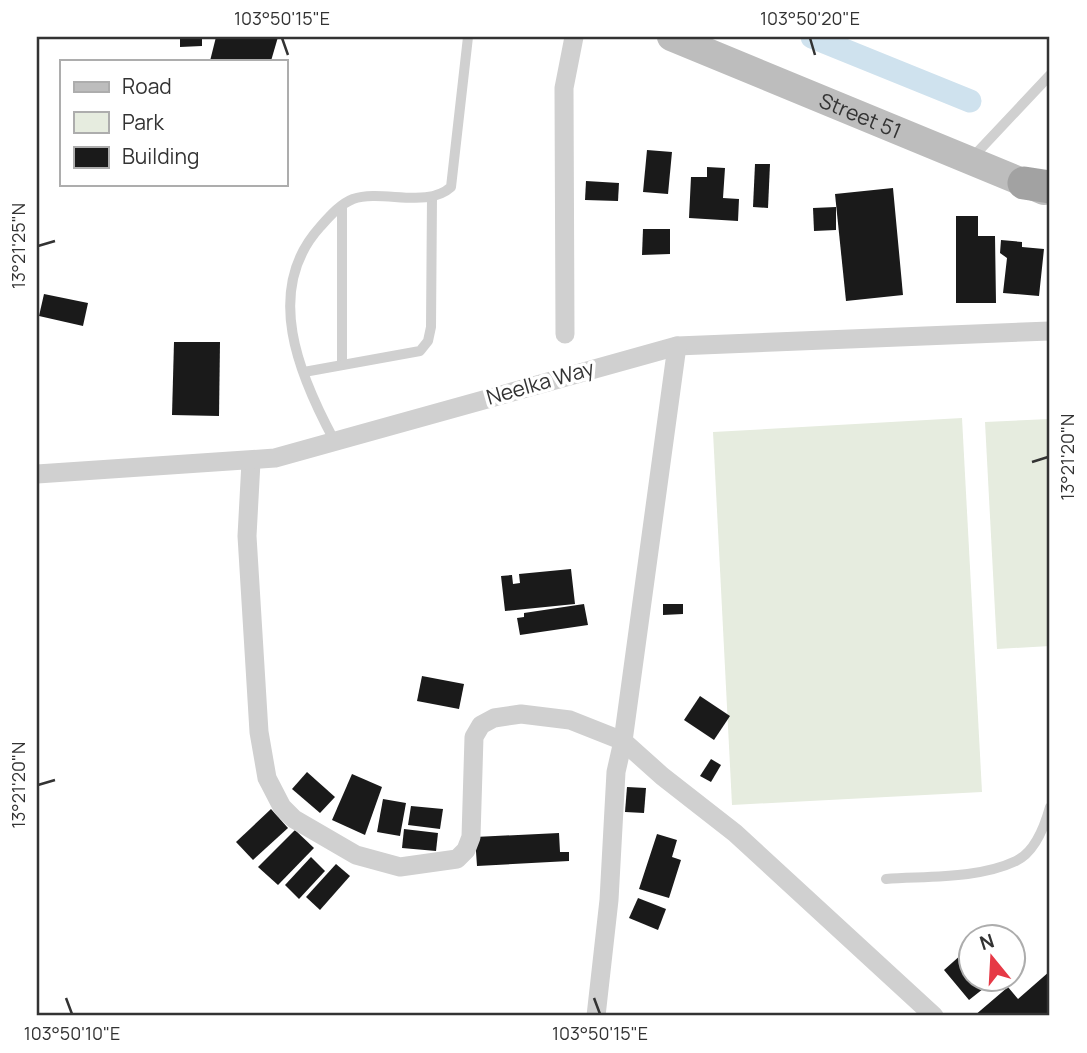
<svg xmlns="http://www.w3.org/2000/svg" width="1087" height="1053" viewBox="0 0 1087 1053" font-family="Manrope,sans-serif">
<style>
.green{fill:#e6ecdf}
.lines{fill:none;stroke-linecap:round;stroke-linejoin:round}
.canal{stroke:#cfe2ee;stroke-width:23}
.building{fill:#1a1a1a}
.service{stroke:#d0d0d0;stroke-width:10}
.minor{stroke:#d0d0d0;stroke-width:19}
.secondary{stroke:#bdbdbd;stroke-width:28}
.trunk{stroke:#a2a2a2;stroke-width:33}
.ticks{fill:none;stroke:#333;stroke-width:2.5}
.labels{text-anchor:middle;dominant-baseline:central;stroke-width:7;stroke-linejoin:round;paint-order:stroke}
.street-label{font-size:21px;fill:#333;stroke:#fff}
.neatline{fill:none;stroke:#333;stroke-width:2.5}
.ticks-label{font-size:18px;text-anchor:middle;fill:#333}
</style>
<rect width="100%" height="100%" fill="#fff"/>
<g class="green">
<polygon points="962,418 982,792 732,805 713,432"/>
<polygon points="1050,419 1050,646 997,649 985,422"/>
</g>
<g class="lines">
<polyline class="canal" points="812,37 970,101"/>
</g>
<g class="building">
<polygon points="180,37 202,37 202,46 180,47"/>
<polygon points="216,37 278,37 271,61 210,61"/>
<polygon points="647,150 672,152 668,194 643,192"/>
<polygon points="755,164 770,164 768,208 753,207"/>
<polygon points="707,167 725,168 723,198 739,199 738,221 689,218 691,177 707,177"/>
<polygon points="586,181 619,183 618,201 585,200"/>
<polygon points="893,188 903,295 846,301 835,194"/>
<polygon points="836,207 836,230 814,231 813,208"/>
<polygon points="956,216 978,216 978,236 995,236 996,303 956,303"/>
<polygon points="643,229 670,229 670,254 642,255"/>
<polygon points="1001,240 1022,242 1022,247 1044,249 1039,296 1003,293 1007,258 1000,253"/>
<polygon points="44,294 88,303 83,326 39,316"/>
<polygon points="174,342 220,342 219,416 172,415"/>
<polygon points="571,569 575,604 505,611 501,576 512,575 513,584 520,583 519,574"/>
<polygon points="584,604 588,625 520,635 517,618 524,617 524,613"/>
<polygon points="663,604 683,604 683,614 663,615"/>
<polygon points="422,676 464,684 459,709 417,701"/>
<polygon points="700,696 730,716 714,740 684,720"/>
<polygon points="711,759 721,765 711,782 700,776"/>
<polygon points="307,772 335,797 320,813 292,789"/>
<polygon points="352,774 382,787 365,835 332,820"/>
<polygon points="627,787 646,788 644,813 625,812"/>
<polygon points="383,799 406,803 400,836 377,832"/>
<polygon points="411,806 443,809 440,829 408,825"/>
<polygon points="271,809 288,828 253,860 236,842"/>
<polygon points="404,829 438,833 436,851 402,848"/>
<polygon points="295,830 314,848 278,885 258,867"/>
<polygon points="559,833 560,852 569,852 569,861 477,866 475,837"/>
<polygon points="657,834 677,840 672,857 681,860 669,898 639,889"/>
<polygon points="311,857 325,871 299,899 285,885"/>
<polygon points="336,864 350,876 320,910 306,897"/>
<polygon points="638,898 666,909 658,930 629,918"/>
<polygon points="962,954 972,965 972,979 983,979 988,985 969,1000 944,970"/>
<polygon points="1050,971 1050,1016 974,1016 1008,987 1018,999"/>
</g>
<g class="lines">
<g class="service">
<polyline points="971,159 1050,75"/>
<polyline points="342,206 342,363"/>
<polyline points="304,372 420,351 428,341 431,327 432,197"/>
<path d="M334,440C299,375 263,290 320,227C329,217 340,204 353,199C382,189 427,209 451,187L468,37"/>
<path d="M886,879C927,876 978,879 1016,861C1035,852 1045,825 1050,807"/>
</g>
<g class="minor">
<polyline points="565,334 564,88 574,37"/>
<polyline points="251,462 247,536 259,732 267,778 282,807 294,819 356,855 400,867 457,859 466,850 471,837 474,737 481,725 494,718 521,714 570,720 623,741 662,776 735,833 934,1016"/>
<polyline points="37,474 275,458 677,346 1050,331"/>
<polyline points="596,1016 609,900 616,772 623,741 677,346"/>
</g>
<path class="secondary" id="s1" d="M671,37L1044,191"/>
<polyline class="trunk" points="1024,183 1050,187"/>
</g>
<path class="ticks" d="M282,38L288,55M810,38L815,55M38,246L55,241M1032,462L1048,457M38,785L55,780M66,998L72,1014M594,998L600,1014"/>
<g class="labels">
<g class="street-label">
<text stroke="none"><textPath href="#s1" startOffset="205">Street 51</textPath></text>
<text transform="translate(540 382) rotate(-16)">Neelka Way</text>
</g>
</g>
<rect width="1087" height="1053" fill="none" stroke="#ffffff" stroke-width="77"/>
<rect x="60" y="60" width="228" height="126" fill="#ffffff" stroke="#adadad" stroke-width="2"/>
<rect x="74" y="82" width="35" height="10" fill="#bdbdbd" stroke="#adadad" stroke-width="2"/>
<text x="122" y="94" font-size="21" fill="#333333">Road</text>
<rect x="74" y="112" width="35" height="21" fill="#e6ecdf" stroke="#adadad" stroke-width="2"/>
<text x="122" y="130" font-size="21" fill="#333333">Park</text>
<rect x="74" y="147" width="35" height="21" fill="#1a1a1a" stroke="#adadad" stroke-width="2"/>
<text x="122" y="164" font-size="21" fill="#333333">Building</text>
<g transform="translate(992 958) rotate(342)"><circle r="33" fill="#ffffff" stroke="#adadad" stroke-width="2"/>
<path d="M0-5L12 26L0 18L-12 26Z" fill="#e63946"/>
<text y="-10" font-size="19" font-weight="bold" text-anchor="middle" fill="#333333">N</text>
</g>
<rect x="38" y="38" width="1010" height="976" class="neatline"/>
<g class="ticks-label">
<text x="282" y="25">103°50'15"E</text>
<text x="810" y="25">103°50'20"E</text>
<text transform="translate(19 246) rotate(-90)" y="6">13°21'25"N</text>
<text transform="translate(1068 457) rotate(-90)" y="6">13°21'20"N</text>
<text transform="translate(19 785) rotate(-90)" y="6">13°21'20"N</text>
<text x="72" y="1040">103°50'10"E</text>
<text x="600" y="1040">103°50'15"E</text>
</g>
</svg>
